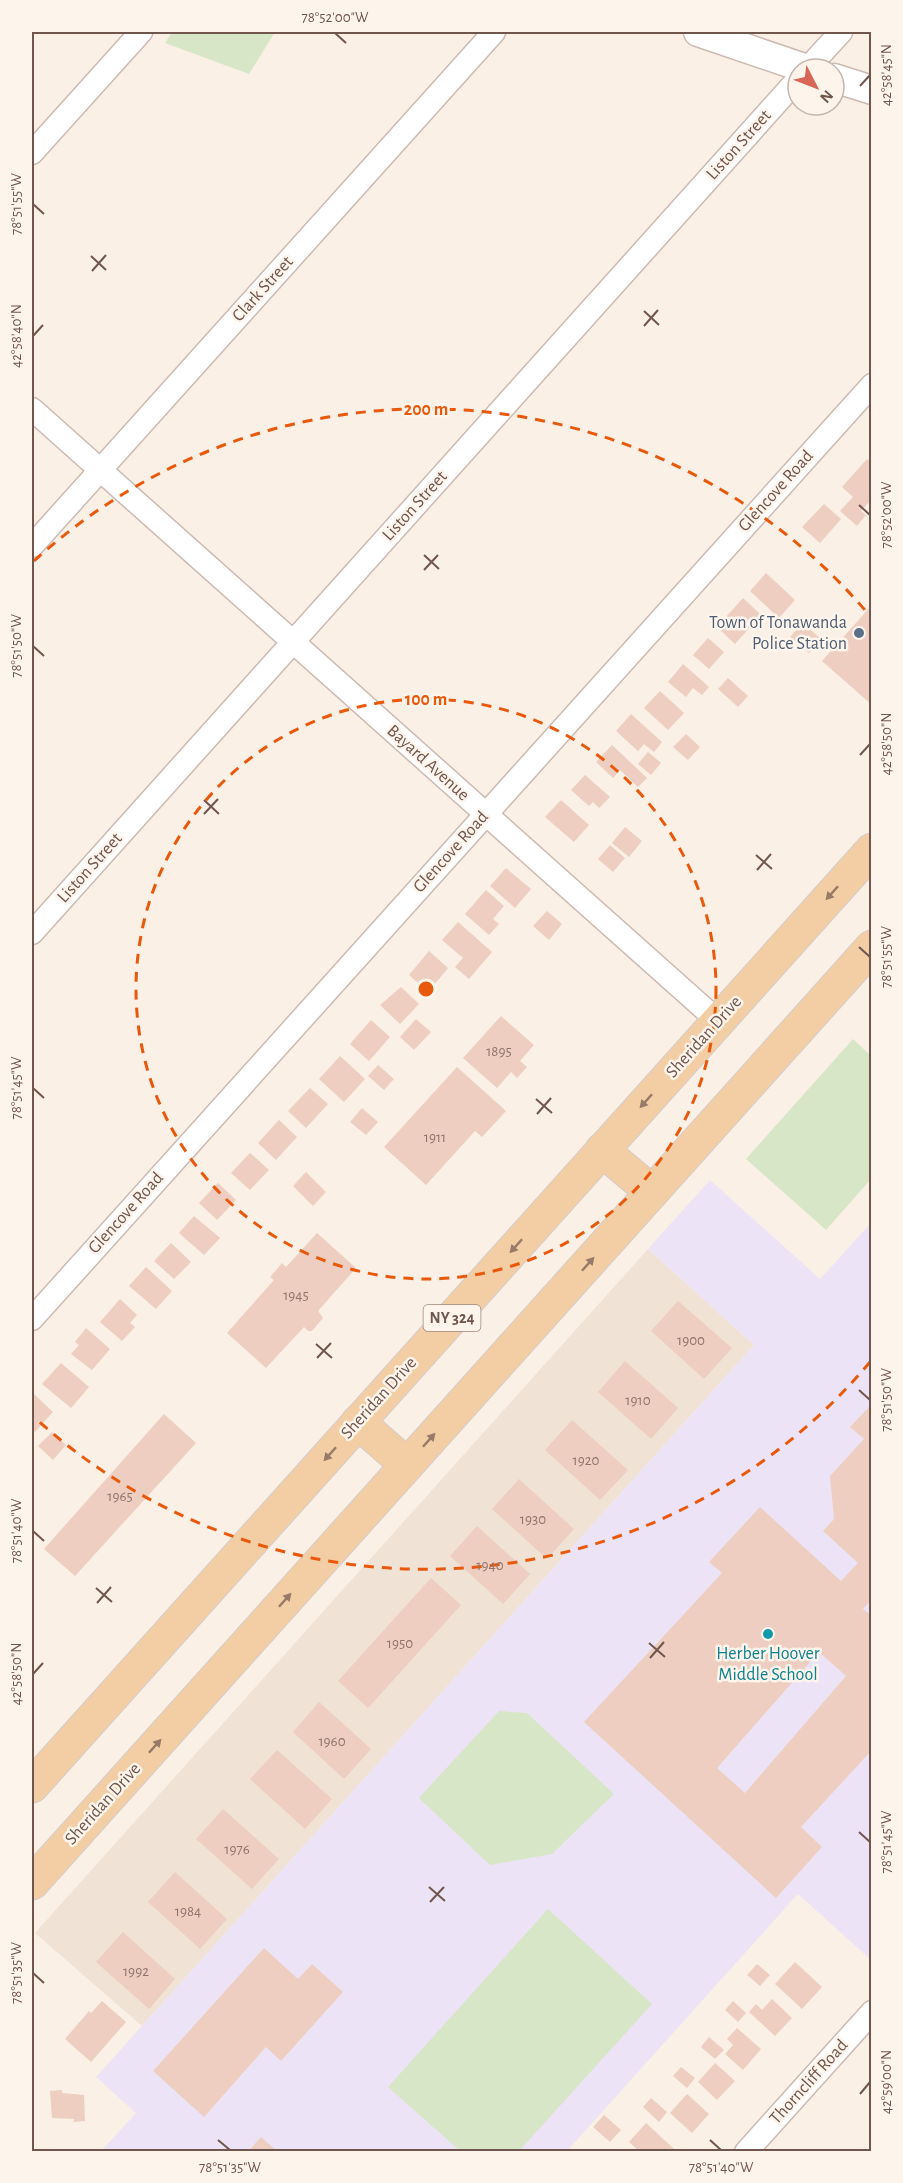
<svg xmlns="http://www.w3.org/2000/svg" width="903" height="2183" viewBox="0 0 903 2183" font-family="'Alegreya Sans',sans-serif">
<style>
.residential{fill:#f1e2d6}
.education{fill:#ede3f6}
.green{fill:#d7e6c6}
.building{fill:#edcec1;fill-rule:evenodd}
.lines{fill:none;stroke-linecap:round;stroke-linejoin:round}
.minor-casing{stroke:#cdbab1;stroke-width:25}
.tertiary-casing{stroke:#cdbab1;stroke-width:31}
.primary-casing{stroke:#d4ccca;stroke-width:35}
.minor{stroke:#fff;stroke-width:22}
.tertiary{stroke:#fff;stroke-width:28}
.primary{stroke:#f3cea5;stroke-width:33}
.oneway{fill:#987a68}
.ticks{fill:none;stroke:#71564e;stroke-width:2}
.ring{fill:none;stroke:#e8590c;stroke-width:3;stroke-dasharray:10 8}
.service-dot{fill:#5c6f8a;stroke:#fdf5ec;stroke-width:2}
.culture-dot{fill:#0f9aa8;stroke:#fdf5ec;stroke-width:2}
.labels{text-anchor:middle;dominant-baseline:central;stroke-width:5;stroke-linejoin:round;paint-order:stroke}
.number-label{font-size:15px;fill:#90746b}
.shield{fill:#fdf5ec;stroke:#9b867d;stroke-width:1.5}
.shield-label{font-size:16px;font-weight:bold;fill:#71564e}
.street-label{font-size:18px;fill:#71564e;stroke:#fdf5ec}
.service-label{font-size:18px;fill:#4e5e75;stroke:#fdf5ec;text-anchor:end}
.culture-label{font-size:18px;fill:#0d838f;stroke:#fdf5ec}
.centre{fill:#e8590c;stroke:#fdf5ec;stroke-width:3}
.ring-label{font-size:18px;text-anchor:middle;font-weight:bold;fill:#e8590c;stroke:#fdf5ec;stroke-width:5;stroke-linejoin:round;paint-order:stroke}
.neatline{fill:none;stroke:#71564e;stroke-width:2}
.ticks-label{font-size:15px;text-anchor:middle;fill:#71564e}
</style>
<rect width="100%" height="100%" fill="#faf0e6"/>
<polygon class="residential" points="648,1249 754,1345 142,2026 35,1933"/>
<polygon class="education" points="710,1180 820,1279 871,1223 871,1960 798,1894 567,2151 101,2151 136,2113 96,2077 754,1345 648,1249"/>
<g class="green">
<polygon points="172,32 275,32 249,74 165,43"/>
<polygon points="853,1039 871,1056 871,1179 826,1230 746,1159"/>
<polygon points="499,1711 527,1713 614,1794 552,1854 490,1865 419,1798"/>
<polygon points="548,1909 652,2004 519,2151 460,2151 388,2087"/>
</g>
<g class="building">
<polygon points="867,459 872,463 872,499 861,511 866,515 857,526 840,511 853,497 842,487"/>
<polygon points="824,504 841,519 820,543 802,527"/>
<polygon points="766,573 795,600 779,618 750,591"/>
<polygon points="743,598 761,615 735,644 717,627"/>
<polygon points="872,605 872,705 822,661"/>
<polygon points="803,623 821,639 809,653 790,637"/>
<polygon points="708,638 724,652 709,669 693,655"/>
<polygon points="683,664 709,687 702,695 693,688 686,697 668,682"/>
<polygon points="728,678 748,696 738,707 718,689"/>
<polygon points="660,691 684,713 668,730 644,708"/>
<polygon points="631,714 662,742 654,752 644,744 638,751 616,731"/>
<polygon points="686,734 700,747 688,760 673,747"/>
<polygon points="612,745 647,778 638,787 620,770 613,778 596,762"/>
<polygon points="648,752 661,763 651,775 638,764"/>
<polygon points="585,775 610,797 599,808 593,802 589,806 571,790"/>
<polygon points="561,800 589,825 574,842 545,817"/>
<polygon points="625,827 642,841 629,857 612,843"/>
<polygon points="610,845 625,858 613,872 598,859"/>
<polygon points="506,868 531,889 515,908 490,886"/>
<polygon points="486,890 504,906 493,919 499,924 489,935 465,914"/>
<polygon points="547,911 562,924 549,940 533,926"/>
<polygon points="458,922 492,952 469,979 455,967 463,958 442,940"/>
<polygon points="429,951 448,968 428,992 409,975"/>
<polygon points="401,987 419,1004 400,1024 380,1005"/>
<polygon points="501,1016 534,1045 520,1061 527,1067 517,1078 511,1072 497,1088 463,1058"/>
<polygon points="416,1019 431,1032 414,1050 400,1037"/>
<polygon points="371,1020 390,1037 369,1061 350,1044"/>
<polygon points="340,1056 365,1079 344,1102 319,1079"/>
<polygon points="378,1065 394,1079 384,1090 368,1076"/>
<polygon points="457,1067 506,1111 482,1137 475,1131 426,1185 384,1147"/>
<polygon points="310,1088 328,1104 306,1128 288,1111"/>
<polygon points="362,1108 378,1122 366,1135 350,1122"/>
<polygon points="279,1120 297,1137 276,1160 258,1143"/>
<polygon points="250,1153 269,1170 250,1190 231,1173"/>
<polygon points="306,1172 326,1192 313,1206 293,1186"/>
<polygon points="218,1183 236,1200 217,1220 199,1203"/>
<polygon points="194,1216 220,1238 204,1255 179,1233"/>
<polygon points="317,1233 356,1268 318,1311 323,1318 312,1331 308,1331 304,1327 266,1368 227,1333 274,1280 270,1277 282,1263 286,1267"/>
<polygon points="171,1243 191,1262 174,1279 154,1261"/>
<polygon points="146,1267 172,1291 156,1309 129,1286"/>
<polygon points="120,1299 137,1315 130,1323 135,1327 122,1341 100,1322"/>
<polygon points="678,1301 732,1348 704,1379 651,1331"/>
<polygon points="86,1328 110,1349 92,1370 71,1354 79,1345 75,1342"/>
<polygon points="625,1361 678,1408 651,1439 598,1392"/>
<polygon points="61,1363 89,1387 71,1408 42,1384"/>
<polygon points="34,1394 53,1412 35,1432 32,1429 32,1397"/>
<path d="M872,1404V1599L863,1609L872,1616V1750L801,1827L822,1847L776,1898L584,1722L722,1573L709,1562L760,1507L841,1581L858,1563L823,1531L834,1519L830,1476L864,1439L850,1427ZM819,1652L846,1676L745,1793L717,1768Z"/>
<polygon points="164,1414 196,1443 75,1576 44,1549"/>
<polygon points="572,1420 628,1470 600,1500 545,1450"/>
<polygon points="52,1432 66,1445 53,1460 38,1446"/>
<polygon points="519,1479 574,1529 547,1559 492,1509"/>
<polygon points="477,1526 530,1574 503,1604 450,1556"/>
<polygon points="431,1578 461,1605 368,1708 338,1681"/>
<polygon points="319,1702 371,1749 344,1779 293,1732"/>
<polygon points="277,1750 332,1799 305,1829 250,1779"/>
<polygon points="223,1809 279,1859 252,1889 196,1839"/>
<polygon points="175,1872 227,1919 200,1949 148,1902"/>
<polygon points="123,1932 175,1979 149,2009 96,1962"/>
<polygon points="264,1948 298,1979 312,1964 343,1992 281,2061 266,2047 204,2117 153,2071"/>
<polygon points="795,1962 822,1987 802,2009 775,1984"/>
<polygon points="757,1964 770,1975 760,1986 747,1975"/>
<polygon points="772,1999 792,2018 775,2036 749,2012 756,2004 762,2010"/>
<polygon points="102,2001 126,2022 91,2062 65,2039 89,2011 91,2013"/>
<polygon points="733,2001 746,2013 738,2022 725,2010"/>
<polygon points="737,2028 761,2049 743,2070 725,2054 733,2045 727,2039"/>
<polygon points="709,2037 724,2050 715,2059 701,2047"/>
<polygon points="715,2063 735,2081 717,2100 698,2082"/>
<polygon points="681,2067 695,2078 687,2088 673,2076"/>
<polygon points="62,2090 62,2093 84,2095 85,2121 74,2122 74,2119 52,2118 50,2091"/>
<polygon points="687,2094 709,2114 692,2133 670,2113"/>
<polygon points="651,2098 667,2112 659,2122 643,2107"/>
<polygon points="604,2115 621,2130 610,2142 593,2127"/>
<polygon points="646,2123 674,2149 672,2152 640,2152 629,2142"/>
<polygon points="261,2137 278,2152 248,2152"/>
</g>
<g class="lines">
<g class="minor-casing">
<g id="minor">
<polyline points="807,69 841,32"/>
<polyline points="32,153 141,32"/>
<polyline points="32,409 718,1021"/>
<polyline points="32,546 494,32"/>
<polyline points="32,933 798,79"/>
<polyline points="32,1319 872,385"/>
<polyline points="746,2152 872,2012"/>
</g>
</g>
<g class="tertiary-casing">
<g id="tertiary">
<polyline points="698,32 807,69"/>
<polyline points="834,78 872,90"/>
</g>
</g>
<g class="primary-casing">
<g id="primary">
<polyline points="602,1150 652,1192"/>
<polyline points="358,1422 407,1465"/>
<polyline points="32,1786 872,850"/>
<polyline points="32,1883 872,947"/>
</g>
</g>
<use href="#minor" class="minor"/>
<use href="#tertiary" class="tertiary"/>
<use href="#primary" class="primary"/>
</g>
<defs><path id="oneway-solid" d="M-6-.8H1V-3.2L6.5 0L1 3.2V.8H-6Z" transform="scale(1.5)"/></defs>
<g class="oneway">
<use href="#oneway-solid" transform="translate(832 893) rotate(132)"/>
<use href="#oneway-solid" transform="translate(646 1101) rotate(132)"/>
<use href="#oneway-solid" transform="translate(516 1246) rotate(132)"/>
<use href="#oneway-solid" transform="translate(588 1264) rotate(-48)"/>
<use href="#oneway-solid" transform="translate(429 1440) rotate(-48)"/>
<use href="#oneway-solid" transform="translate(330 1454) rotate(132)"/>
<use href="#oneway-solid" transform="translate(285 1600) rotate(-48)"/>
<use href="#oneway-solid" transform="translate(155 1746) rotate(-48)"/>
</g>
<path class="ticks" d="M335,33L346,43M860,86L870,75M33,204L44,214M91,256L106,270M92,271L106,255M644,311L659,325M644,326L658,310M33,336L43,325M859,505L870,515M424,555L439,569M424,570L438,555M33,646L44,656M860,755L870,744M204,800L219,814M204,814L218,799M756,855L772,869M757,870L771,854M859,947L870,957M33,1088L44,1098M536,1099L552,1113M537,1114L551,1098M316,1344L332,1358M317,1358L331,1343M859,1390L870,1400M33,1531L44,1541M96,1588L112,1602M97,1603L111,1587M649,1643L665,1657M650,1658L664,1642M33,1674L43,1663M859,1832L870,1842M429,1887L445,1901M430,1902L444,1887M33,1973L44,1983M860,2094L870,2082M218,2140L230,2150M710,2140L721,2150"/>
<g class="ring">
<circle cx="426" cy="989" r="290"/>
<path d="M870 1362A580 580 0 0 1 34 1417M34 561A580 580 0 0 1 870 616"/>
</g>
<circle class="service-dot" cx="859" cy="633" r="6"/>
<circle class="culture-dot" cx="768" cy="1634" r="6"/>
<g class="labels">
<g class="number-label">
<text x="499" y="1051">1895</text>
<text x="435" y="1137">1911</text>
<text x="296" y="1295">1945</text>
<text x="691" y="1340">1900</text>
<text x="638" y="1400">1910</text>
<text x="586" y="1460">1920</text>
<text x="120" y="1496">1965</text>
<text x="533" y="1519">1930</text>
<text x="490" y="1565">1940</text>
<text x="400" y="1643">1950</text>
<text x="332" y="1741">1960</text>
<text x="237" y="1849">1976</text>
<text x="188" y="1911">1984</text>
<text x="136" y="1971">1992</text>
</g>
<rect class="shield" x="423.5" y="1305" width="57" height="26" rx="4.5"/>
<g class="shield-label">
<text x="452" y="1318">NY 324</text>
</g>
<g class="street-label">
<text transform="translate(739 145) rotate(-48)">Liston Street</text>
<text transform="translate(263 289) rotate(-48)">Clark Street</text>
<text transform="translate(776 491) rotate(-48)">Glencove Road</text>
<text transform="translate(415 506) rotate(-48)">Liston Street</text>
<text transform="translate(428 763) rotate(42)">Bayard Avenue</text>
<text transform="translate(451 852) rotate(-48)">Glencove Road</text>
<text transform="translate(90 868) rotate(-48)">Liston Street</text>
<text transform="translate(704 1037) rotate(-48)">Sheridan Drive</text>
<text transform="translate(126 1213) rotate(-48)">Glencove Road</text>
<text transform="translate(379 1398) rotate(-48)">Sheridan Drive</text>
<text transform="translate(103 1804) rotate(-48)">Sheridan Drive</text>
<text transform="translate(809 2082) rotate(-48)">Thorncliff Road</text>
</g>
<g class="service-label">
<text x="847" y="623">Town of Tonawanda<tspan x="847" dy="21">Police Station</tspan></text>
</g>
<g class="culture-label">
<text x="768" y="1654">Herber Hoover<tspan x="768" dy="21">Middle School</tspan></text>
</g>
</g>
<circle cx="426" cy="989" r="9" class="centre"/>
<g class="ring-label">
<text x="426" y="415">200 m</text>
<text x="426" y="705">100 m</text>
</g>
<rect width="903" height="2183" fill="none" stroke="#fdf5ec" stroke-width="66"/>
<g transform="translate(816 87) rotate(132)"><circle r="28" fill="#fdf5ec" stroke="#c5b5ad" stroke-width="1.5"/>
<path d="M0-4.5L10 22L0 15L-10 22Z" fill="#d86657"/>
<text y="-9" font-size="16" font-weight="bold" text-anchor="middle" fill="#71564e">N</text>
</g>
<rect x="33" y="33" width="837" height="2117" class="neatline"/>
<g class="ticks-label">
<text x="335" y="22">78°52'00"W</text>
<text transform="translate(886 75) rotate(-90)" y="5">42°58'45"N</text>
<text transform="translate(16 204) rotate(-90)" y="5">78°51'55"W</text>
<text transform="translate(16 336) rotate(-90)" y="5">42°58'40"N</text>
<text transform="translate(886 515) rotate(-90)" y="5">78°52'00"W</text>
<text transform="translate(16 646) rotate(-90)" y="5">78°51'50"W</text>
<text transform="translate(886 744) rotate(-90)" y="5">42°58'50"N</text>
<text transform="translate(886 957) rotate(-90)" y="5">78°51'55"W</text>
<text transform="translate(16 1088) rotate(-90)" y="5">78°51'45"W</text>
<text transform="translate(886 1400) rotate(-90)" y="5">78°51'50"W</text>
<text transform="translate(16 1531) rotate(-90)" y="5">78°51'40"W</text>
<text transform="translate(16 1674) rotate(-90)" y="5">42°58'50"N</text>
<text transform="translate(886 1842) rotate(-90)" y="5">78°51'45"W</text>
<text transform="translate(16 1973) rotate(-90)" y="5">78°51'35"W</text>
<text transform="translate(886 2082) rotate(-90)" y="5">42°59'00"N</text>
<text x="230" y="2172">78°51'35"W</text>
<text x="721" y="2172">78°51'40"W</text>
</g>
</svg>
